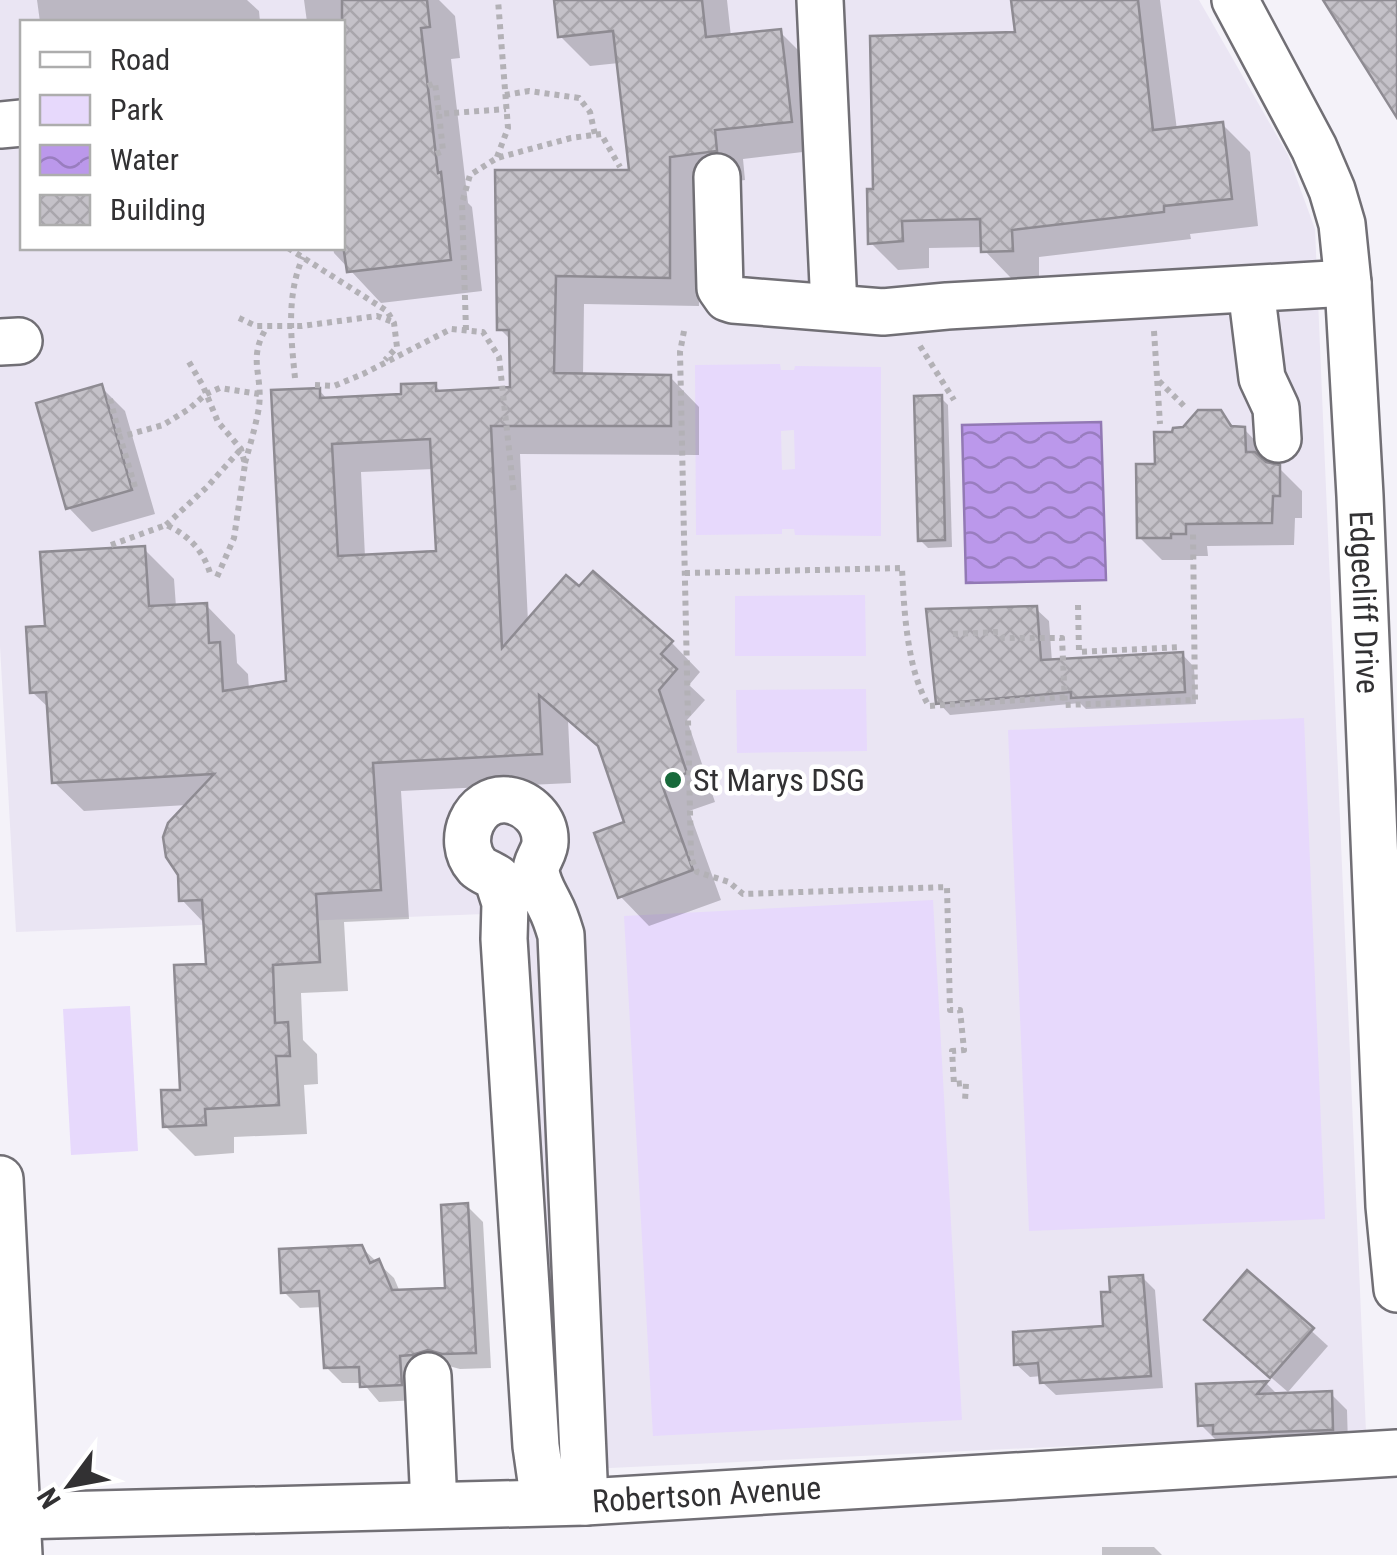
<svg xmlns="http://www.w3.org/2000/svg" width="1397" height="1555" viewBox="0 0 1397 1555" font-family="'Roboto Condensed',sans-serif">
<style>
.built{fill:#eae5f3;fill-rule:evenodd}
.park{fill:#e7d9fc;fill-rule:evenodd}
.water{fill:url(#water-waves);stroke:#9279b4;stroke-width:2.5}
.shadow{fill:#0003;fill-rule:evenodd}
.building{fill:url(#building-cross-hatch);stroke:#8e8b92;stroke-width:2.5;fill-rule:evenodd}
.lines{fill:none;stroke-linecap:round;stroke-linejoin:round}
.minor-casing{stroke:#716f75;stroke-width:50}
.path{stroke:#b3b1b6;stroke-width:6;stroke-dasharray:5 5;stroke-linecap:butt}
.minor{stroke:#fff;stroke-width:45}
.poi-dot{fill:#186a3b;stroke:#fff;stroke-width:4}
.labels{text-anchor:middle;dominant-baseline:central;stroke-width:9;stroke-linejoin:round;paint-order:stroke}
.street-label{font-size:32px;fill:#323133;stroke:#fff}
.poi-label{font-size:32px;fill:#323133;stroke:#fff;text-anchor:start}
</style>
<defs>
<pattern id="water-waves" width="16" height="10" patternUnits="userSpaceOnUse" patternTransform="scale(2.5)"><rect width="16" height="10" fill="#bb98eb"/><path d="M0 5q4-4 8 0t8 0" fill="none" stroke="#997dbf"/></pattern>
<pattern id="building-cross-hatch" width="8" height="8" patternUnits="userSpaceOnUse" patternTransform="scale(2.5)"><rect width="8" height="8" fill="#c4c1c8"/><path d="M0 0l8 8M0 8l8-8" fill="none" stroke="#a9a6ac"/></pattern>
</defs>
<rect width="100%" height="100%" fill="#f4f2f9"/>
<path class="built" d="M0,0H1199L1288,155L1315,229L1366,1432L525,1472L485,914L16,932L0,646ZM22,22H342V248H22Z"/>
<g class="park">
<path d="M780,364L781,370H794L795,366L881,367V536L795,535L794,529H782V534L696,535L695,365ZM794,430L795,469L782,470L781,431Z"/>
<polygon points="865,595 866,656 735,656 735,596"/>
<polygon points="866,689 867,751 737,753 736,690"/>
<polygon points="1304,718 1325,1219 1029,1231 1008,730"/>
<polygon points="933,900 962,1420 653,1436 624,916"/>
<polygon points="130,1006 138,1151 71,1155 63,1009"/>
</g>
<polygon class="water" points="1101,422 1106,580 966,583 962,425"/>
<g class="shadow">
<polygon points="37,0 247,0 259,11 260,22 40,22"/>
<polygon points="304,0 439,0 455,16 460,58 451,59 468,203 472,207 482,291 381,303 334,253 333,248 342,248 342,22 307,22"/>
<path d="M556,0H727L731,37L780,32L810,62L820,150L743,159L745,180L698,186L699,306L584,304L583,376L670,377L699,407V455L520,454L528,622L671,642L700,672L689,685L705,700L687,720L715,802L689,811L721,900L649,926L620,896L627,824L602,750L568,720L571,783L401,791L409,919L344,922L348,991L301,993L303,1040L317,1054L318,1084L304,1085L307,1134L234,1137V1153L195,1156L165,1126L183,1092L209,966L206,925L182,900L187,805L84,811L54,782L50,709L32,692L47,628L144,549L174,579L176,607L206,605L235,635L237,663L248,674L249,690L288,684L319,390L328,400L403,396L435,385L442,393L512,389V341L500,329L632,173L619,63L590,66L560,36ZM434,469L439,554L365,557L361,472Z"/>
<polygon points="1014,0 1160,0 1177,130 1222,124 1250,152 1258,226 1190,234 1191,239 1039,257 1039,278 1011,278 984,250 983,247 929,248 929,268 898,270 871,243 875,192 1018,35"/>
<polygon points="101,387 125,411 155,514 92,532 68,507"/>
<polygon points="941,398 948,405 952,547 928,548 920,540"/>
<polygon points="1220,412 1236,429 1244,429 1267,453 1268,465 1278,467 1302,491 1302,518 1295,518 1294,545 1207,546 1208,556 1193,556 1193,560 1162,560 1139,537 1157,467 1175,435"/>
<polygon points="1036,609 1049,621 1052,662 1182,654 1194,667 1196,704 1086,709 1080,703 950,715 938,702"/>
<polygon points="467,1206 483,1222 491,1368 460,1369 445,1365 417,1400 379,1402 363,1383 342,1383 326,1367 323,1307 300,1308 284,1292 361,1247 394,1278 400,1292 447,1290"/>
<polygon points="1248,1273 1328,1346 1288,1392 1223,1336"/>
<polygon points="1142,1277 1155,1290 1163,1388 1056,1395 1042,1382 1042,1376 1030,1377 1016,1364 1106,1328 1113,1294"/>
<polygon points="1267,1384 1279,1396 1331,1394 1347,1410 1348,1445 1232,1449 1224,1441 1217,1441 1201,1425 1199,1386"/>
<polygon points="1102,1547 1154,1547 1162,1555 1102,1555"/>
</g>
<g class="building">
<polygon points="342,0 427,0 430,27 421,28 438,173 441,172 451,260 347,272 342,238"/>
<path d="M554,0H702L706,37L781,29L792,122L715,130L717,151L670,157V278L556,276L554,373L671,375V426H491L502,648L566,575L579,586L593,571L673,641L661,654L677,669L659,690L687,773L661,782L693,870L618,898L594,833L624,822L598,746L539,695L542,754L373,763L381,890L316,894L320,962L273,965L275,1023L288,1022L290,1056H276L279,1105L205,1109L206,1125L163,1127L161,1090H180L174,965L206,964L202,900L179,901L178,875L166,857L163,837L168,823L214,774L52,783L46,692L30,693L26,627L45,626L40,552L145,546L149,606L207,603L209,643L220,642L223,691L286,681L271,390L320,388V398L401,394V384L436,383V391L510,387L509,330H497L495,170H629L613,31L558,37ZM430,439L436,551L338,556L332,444Z"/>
<polygon points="1011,0 1138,0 1153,130 1223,122 1232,199 1164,206 1164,212 1012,230 1013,251 981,252 980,219 902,221 903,241 868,244 867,189 873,189 870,36 1015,32"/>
<polygon points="1323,0 1397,0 1397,118"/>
<polygon points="102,384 132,490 66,509 36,403"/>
<polygon points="942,395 945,540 918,541 914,396"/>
<polygon points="1198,410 1221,410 1231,426 1245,427 1246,452 1255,452 1266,462 1280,465 1280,496 1273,496 1272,523 1186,524 1186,534 1171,534 1171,538 1137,538 1136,464 1155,464 1154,432 1172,432 1173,428 1183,427"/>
<polygon points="1037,606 1041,660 1183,652 1185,692 1071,698 1071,692 936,704 926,609"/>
<polygon points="468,1203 476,1353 442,1354 428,1350 412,1355 400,1356 402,1385 360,1387 359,1367 324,1368 319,1291 281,1293 279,1249 362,1245 370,1263 379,1259 392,1290 445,1288 441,1205"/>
<polygon points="1247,1270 1314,1328 1270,1378 1204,1320"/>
<polygon points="1143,1275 1151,1376 1040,1383 1038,1363 1014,1365 1013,1332 1103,1326 1101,1292 1110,1292 1109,1277"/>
<polygon points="1268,1381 1257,1394 1332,1391 1333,1430 1213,1434 1213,1425 1198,1426 1196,1384"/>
</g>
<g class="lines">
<g class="minor-casing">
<g id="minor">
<polyline points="820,0 834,307"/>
<path id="s1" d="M1235,0L1314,148L1332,190L1342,224L1348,283L1360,496L1389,1206L1397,1289"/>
<polyline points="0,125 22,123"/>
<polyline points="717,177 720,288 727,298 733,300 883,312 947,306 1348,283"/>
<polyline points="1251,289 1262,378 1276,408 1278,439"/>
<polyline points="0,342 19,341"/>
<polyline points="0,1179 19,1555"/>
<polyline points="428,1376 434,1505"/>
<path d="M544,1502L536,1446L504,939L505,903L497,878C491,874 482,871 477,866C455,841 474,796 508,800C528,803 546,820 545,842C545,852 536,861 536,870C537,884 545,895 550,906C555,915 558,925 561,935L585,1502"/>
<path id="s2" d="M17,1516L585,1502L1397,1453"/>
</g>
</g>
<g class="path">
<polyline points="428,86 435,83 439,114"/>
<polyline points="505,95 529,91 579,98 590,112 595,135"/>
<polyline points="436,154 443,151 439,114 506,109"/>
<polyline points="497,157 508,128 498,0"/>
<polyline points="288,248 387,311 394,323 397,347 385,360"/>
<polyline points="239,318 256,326 302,326 377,316 393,322"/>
<polyline points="466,330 462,203 470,175 497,158 571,138 601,134 620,167"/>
<polyline points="684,331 680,352 691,858 697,872 729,882 743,894 947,887 950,1010 960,1010 964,1050 952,1051 954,1084 966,1083 965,1101"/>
<polyline points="1154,331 1160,424"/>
<polyline points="920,346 954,400"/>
<polyline points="189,362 203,386 218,422 241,449 245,464 234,538 217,577"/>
<path d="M295,378C291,338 286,295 303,257"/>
<polyline points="1159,381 1186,408"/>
<polyline points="315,385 334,386 363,374 451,329 483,332 499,357 514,495"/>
<polyline points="110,399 120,437"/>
<path d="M245,463C250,445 256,425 259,407C263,373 247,359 267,327"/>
<polyline points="135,487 120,437 163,425 189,409 206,394 220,388 259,394"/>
<polyline points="166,525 207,487 241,449"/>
<path d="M111,545L166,525C189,535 205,552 211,577"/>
<path d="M685,573L902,568C904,610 907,671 929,706L1066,697"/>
<polyline points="1078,605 1079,652 1180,647"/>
<polyline points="953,634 999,632 1003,638 1062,638 1065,705 1195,700 1193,531"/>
</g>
<use href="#minor" class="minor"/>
</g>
<circle class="poi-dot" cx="673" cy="780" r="10"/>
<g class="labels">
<g class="street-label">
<text stroke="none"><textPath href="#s1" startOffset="628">Edgecliff Drive</textPath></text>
<text stroke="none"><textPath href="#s2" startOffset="690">Robertson Avenue</textPath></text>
</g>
<g class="poi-label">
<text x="693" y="780">St Marys DSG</text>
</g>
</g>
<rect x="20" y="20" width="325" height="230" fill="#ffffff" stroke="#adadad" stroke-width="2.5"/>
<rect x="40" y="52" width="50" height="15" fill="#ffffff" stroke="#adadad" stroke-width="2.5"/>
<text x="110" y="70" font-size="30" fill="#323133">Road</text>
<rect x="40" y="95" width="50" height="30" fill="#e7d9fc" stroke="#adadad" stroke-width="2.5"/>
<text x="110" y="120" font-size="30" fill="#323133">Park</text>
<rect x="40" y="145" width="50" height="30" fill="url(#water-waves)" stroke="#adadad" stroke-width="2.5"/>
<text x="110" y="170" font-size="30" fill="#323133">Water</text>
<rect x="40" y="195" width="50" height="30" fill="url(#building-cross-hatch)" stroke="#adadad" stroke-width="2.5"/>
<text x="110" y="220" font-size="30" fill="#323133">Building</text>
<g transform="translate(70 1485) rotate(238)" stroke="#ffffff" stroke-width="8" paint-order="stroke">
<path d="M0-8L18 38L0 25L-18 38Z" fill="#323133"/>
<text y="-15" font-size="28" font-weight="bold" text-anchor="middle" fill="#323133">N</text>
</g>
</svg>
